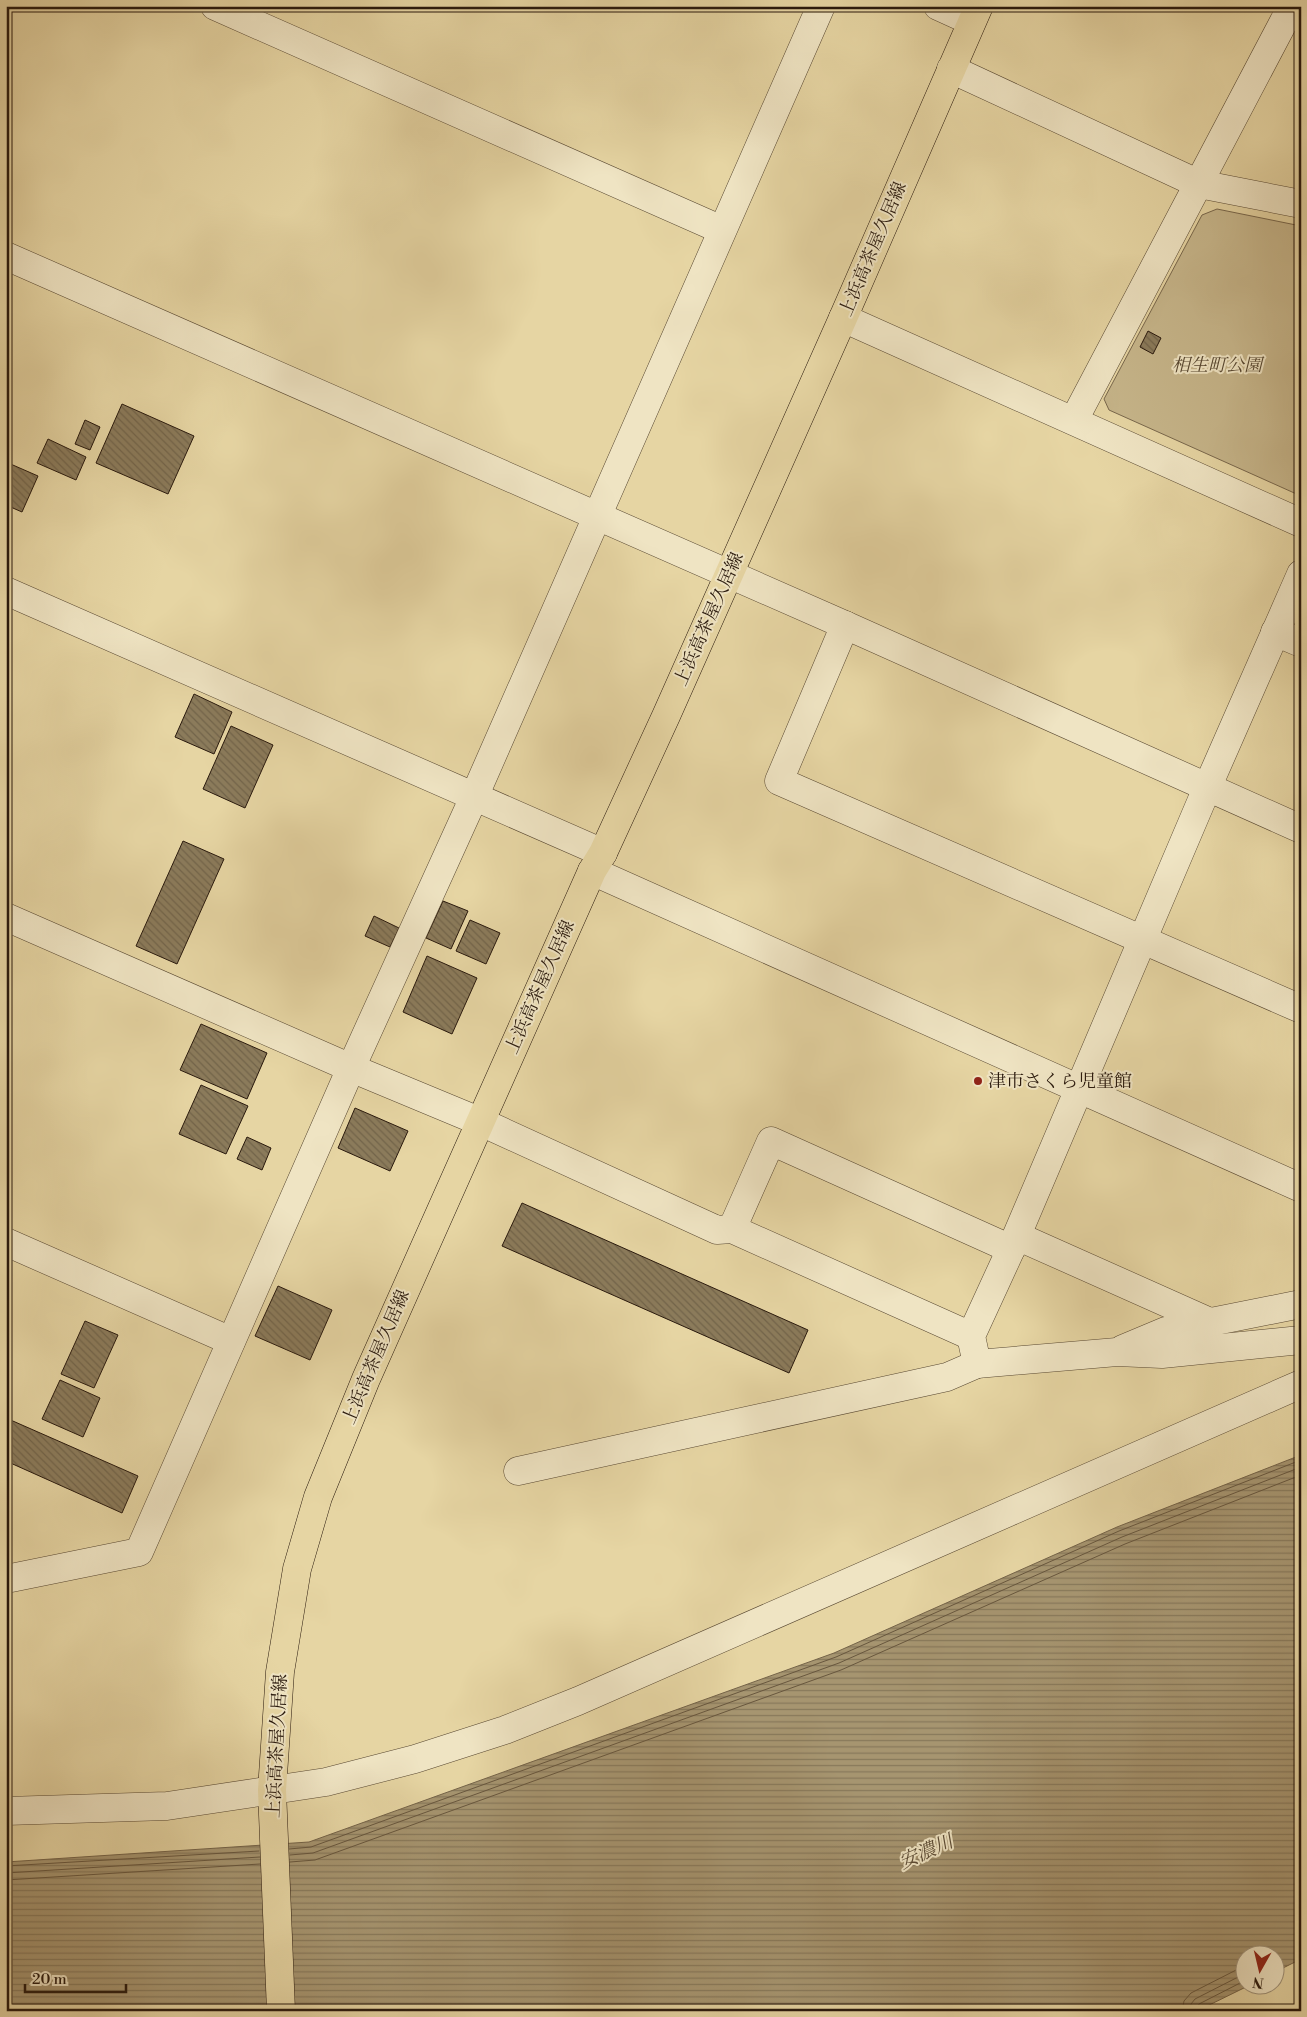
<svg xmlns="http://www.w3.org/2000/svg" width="1307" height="2017" viewBox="0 0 1307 2017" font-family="'Libre Bodoni','Noto Serif JP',serif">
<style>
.park{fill:#c6b58a;stroke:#78674c}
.water{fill:url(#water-rules);stroke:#746348}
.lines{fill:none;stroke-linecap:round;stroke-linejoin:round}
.shore{stroke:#68573e;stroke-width:1}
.building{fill:url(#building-back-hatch);stroke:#29190d}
.minor-casing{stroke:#584832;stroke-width:29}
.major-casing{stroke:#29190d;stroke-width:29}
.minor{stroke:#efe4c3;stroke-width:28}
.major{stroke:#e6d5a3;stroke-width:28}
.poi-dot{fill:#8f2418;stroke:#efe4c3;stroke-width:2}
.labels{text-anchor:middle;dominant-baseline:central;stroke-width:4;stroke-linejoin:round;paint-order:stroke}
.street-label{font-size:18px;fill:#29190d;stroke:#efe4c3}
.park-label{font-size:18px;font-style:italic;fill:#584832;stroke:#efe4c3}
.poi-label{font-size:18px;fill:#29190d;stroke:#efe4c3;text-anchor:start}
.water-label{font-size:19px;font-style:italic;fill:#5b4b35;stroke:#efe4c3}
</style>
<defs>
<pattern id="water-rules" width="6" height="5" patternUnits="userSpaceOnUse" patternTransform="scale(1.25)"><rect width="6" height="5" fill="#a69570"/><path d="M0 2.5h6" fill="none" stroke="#87795a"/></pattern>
<pattern id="building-back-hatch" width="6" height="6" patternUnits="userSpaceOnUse" patternTransform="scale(1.25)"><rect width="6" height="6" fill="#8b7b5b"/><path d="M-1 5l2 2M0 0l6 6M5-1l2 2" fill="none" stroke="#72644a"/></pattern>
</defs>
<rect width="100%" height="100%" fill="#e6d5a3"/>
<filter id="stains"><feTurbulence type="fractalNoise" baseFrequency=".004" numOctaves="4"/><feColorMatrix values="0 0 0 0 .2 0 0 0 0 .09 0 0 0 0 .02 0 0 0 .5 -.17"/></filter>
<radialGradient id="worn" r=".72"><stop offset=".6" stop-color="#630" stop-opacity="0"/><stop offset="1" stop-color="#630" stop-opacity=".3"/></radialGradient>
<polygon class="park" points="1217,209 1301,226 1301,496 1109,410 1104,399 1202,215"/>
<polygon class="water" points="1301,1455 1301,1959 1275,1972 1274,1954 1244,1954 1244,1984 1250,1985 1197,2011 6,2011 6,1862 309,1842 834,1653 1117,1527"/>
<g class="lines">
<g class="shore">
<polyline points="289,1849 311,1847 836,1657 1119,1531 1301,1460"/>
<polyline points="290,1855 313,1853 839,1663 1122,1537 1301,1467"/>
<polyline points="290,1862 315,1860 841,1670 1125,1544 1301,1475"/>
<polyline points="6,1866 259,1851"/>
<polyline points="6,1873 260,1857"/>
<polyline points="6,1880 260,1864"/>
<polyline points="1182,2011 1184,2001 1191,1993 1244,1966"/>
<polyline points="1190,2011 1191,2004 1195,1999 1244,1974"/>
<polyline points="1196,2011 1199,2004 1244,1981"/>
</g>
</g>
<g class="building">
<polygon points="1148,331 1161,338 1153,354 1140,347"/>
<polygon points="122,404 194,436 168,494 96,463"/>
<polygon points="85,420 100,427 90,450 75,444"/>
<polygon points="48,439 86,457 76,480 37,463"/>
<polygon points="6,462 38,476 22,512 6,505"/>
<polygon points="194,694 232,712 214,754 175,737"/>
<polygon points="231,726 273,745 245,808 203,789"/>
<polygon points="183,841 224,859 177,964 136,946"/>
<polygon points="443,901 468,911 451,949 426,938"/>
<polygon points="374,916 399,928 390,947 365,936"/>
<polygon points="470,920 500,933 486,964 456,951"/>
<polygon points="427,956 477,978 452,1034 403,1012"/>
<polygon points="201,1024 267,1053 247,1099 180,1070"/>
<polygon points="201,1085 248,1106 226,1154 179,1134"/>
<polygon points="355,1108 408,1131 390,1171 338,1148"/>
<polygon points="247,1137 271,1148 262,1170 237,1159"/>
<polygon points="522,1203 808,1330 789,1373 502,1246"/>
<polygon points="278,1286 332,1310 310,1360 255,1336"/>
<polygon points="85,1321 118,1335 94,1388 61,1374"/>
<polygon points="60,1380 100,1398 83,1437 42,1419"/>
<polygon points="6,1418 138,1476 122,1513 6,1461"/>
</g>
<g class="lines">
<g class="minor-casing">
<g id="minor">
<polyline points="215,6 722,230"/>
<polyline points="938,6 971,21"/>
<polyline points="951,69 1199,184 1301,204"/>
<polyline points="6,256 845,625 1301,829"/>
<polyline points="843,318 1301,523"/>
<polyline points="1074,420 1292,6"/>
<polyline points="1301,574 1207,788 1011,1249 971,1336 977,1364 1117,1352 1162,1354 1301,1340"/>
<polyline points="6,591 603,853"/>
<polyline points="845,625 779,781 1301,1009"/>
<polyline points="1275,632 1301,643"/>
<polyline points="592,871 1301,1188"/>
<polyline points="6,917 351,1068 481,1122 717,1230 732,1229 971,1336"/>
<polyline points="732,1229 771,1141 1011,1249"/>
<polyline points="1017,1236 1212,1323"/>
<polyline points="6,1242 231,1341"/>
<polyline points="1123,1349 1166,1331 1301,1304"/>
<polyline points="518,1471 947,1377 977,1364"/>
<polyline points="6,1579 139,1552 351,1068 474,797 821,6"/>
<polyline points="6,1811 167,1806 326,1782 415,1759 505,1730 578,1701 1301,1384"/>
</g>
</g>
<g class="major-casing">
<polyline id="major" points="281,2011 272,1790 280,1672 297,1569 318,1497 366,1379 592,871 603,853 666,716 843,318 979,6"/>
</g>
<use href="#minor" class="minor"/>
<use href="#major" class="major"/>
</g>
<circle class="poi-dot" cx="978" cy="1081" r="5"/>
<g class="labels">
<g class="street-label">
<text transform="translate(873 249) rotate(-67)">上浜高茶屋久居線</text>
<text transform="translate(709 619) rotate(-66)">上浜高茶屋久居線</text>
<text transform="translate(540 987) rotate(-66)">上浜高茶屋久居線</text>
<text transform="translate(376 1357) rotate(-67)">上浜高茶屋久居線</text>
<text transform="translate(277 1746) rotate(-87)">上浜高茶屋久居線</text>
</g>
<g class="park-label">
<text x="1217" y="365">相生町公園</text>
</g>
<g class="poi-label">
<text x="988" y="1081">津市さくら児童館</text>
</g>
<g class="water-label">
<text transform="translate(926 1852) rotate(-24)">安濃川</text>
</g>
</g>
<rect width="1307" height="2017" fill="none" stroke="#e6d5a3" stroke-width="25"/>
<rect x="8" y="8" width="1292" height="2002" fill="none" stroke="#29190d" stroke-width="2.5"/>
<rect x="12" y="12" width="1282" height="1992" fill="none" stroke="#29190d"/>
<g transform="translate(1260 1970) rotate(188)"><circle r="24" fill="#efe4c3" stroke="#a0937a"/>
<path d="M0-4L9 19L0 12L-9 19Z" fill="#8f2418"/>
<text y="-8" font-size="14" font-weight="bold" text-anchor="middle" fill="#29190d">N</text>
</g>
<path d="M25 1984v8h101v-8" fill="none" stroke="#29190d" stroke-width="2.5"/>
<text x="32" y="1984" font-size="15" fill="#29190d" stroke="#efe4c3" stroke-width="4" paint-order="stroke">20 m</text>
<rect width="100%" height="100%" filter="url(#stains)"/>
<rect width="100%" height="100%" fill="url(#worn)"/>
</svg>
